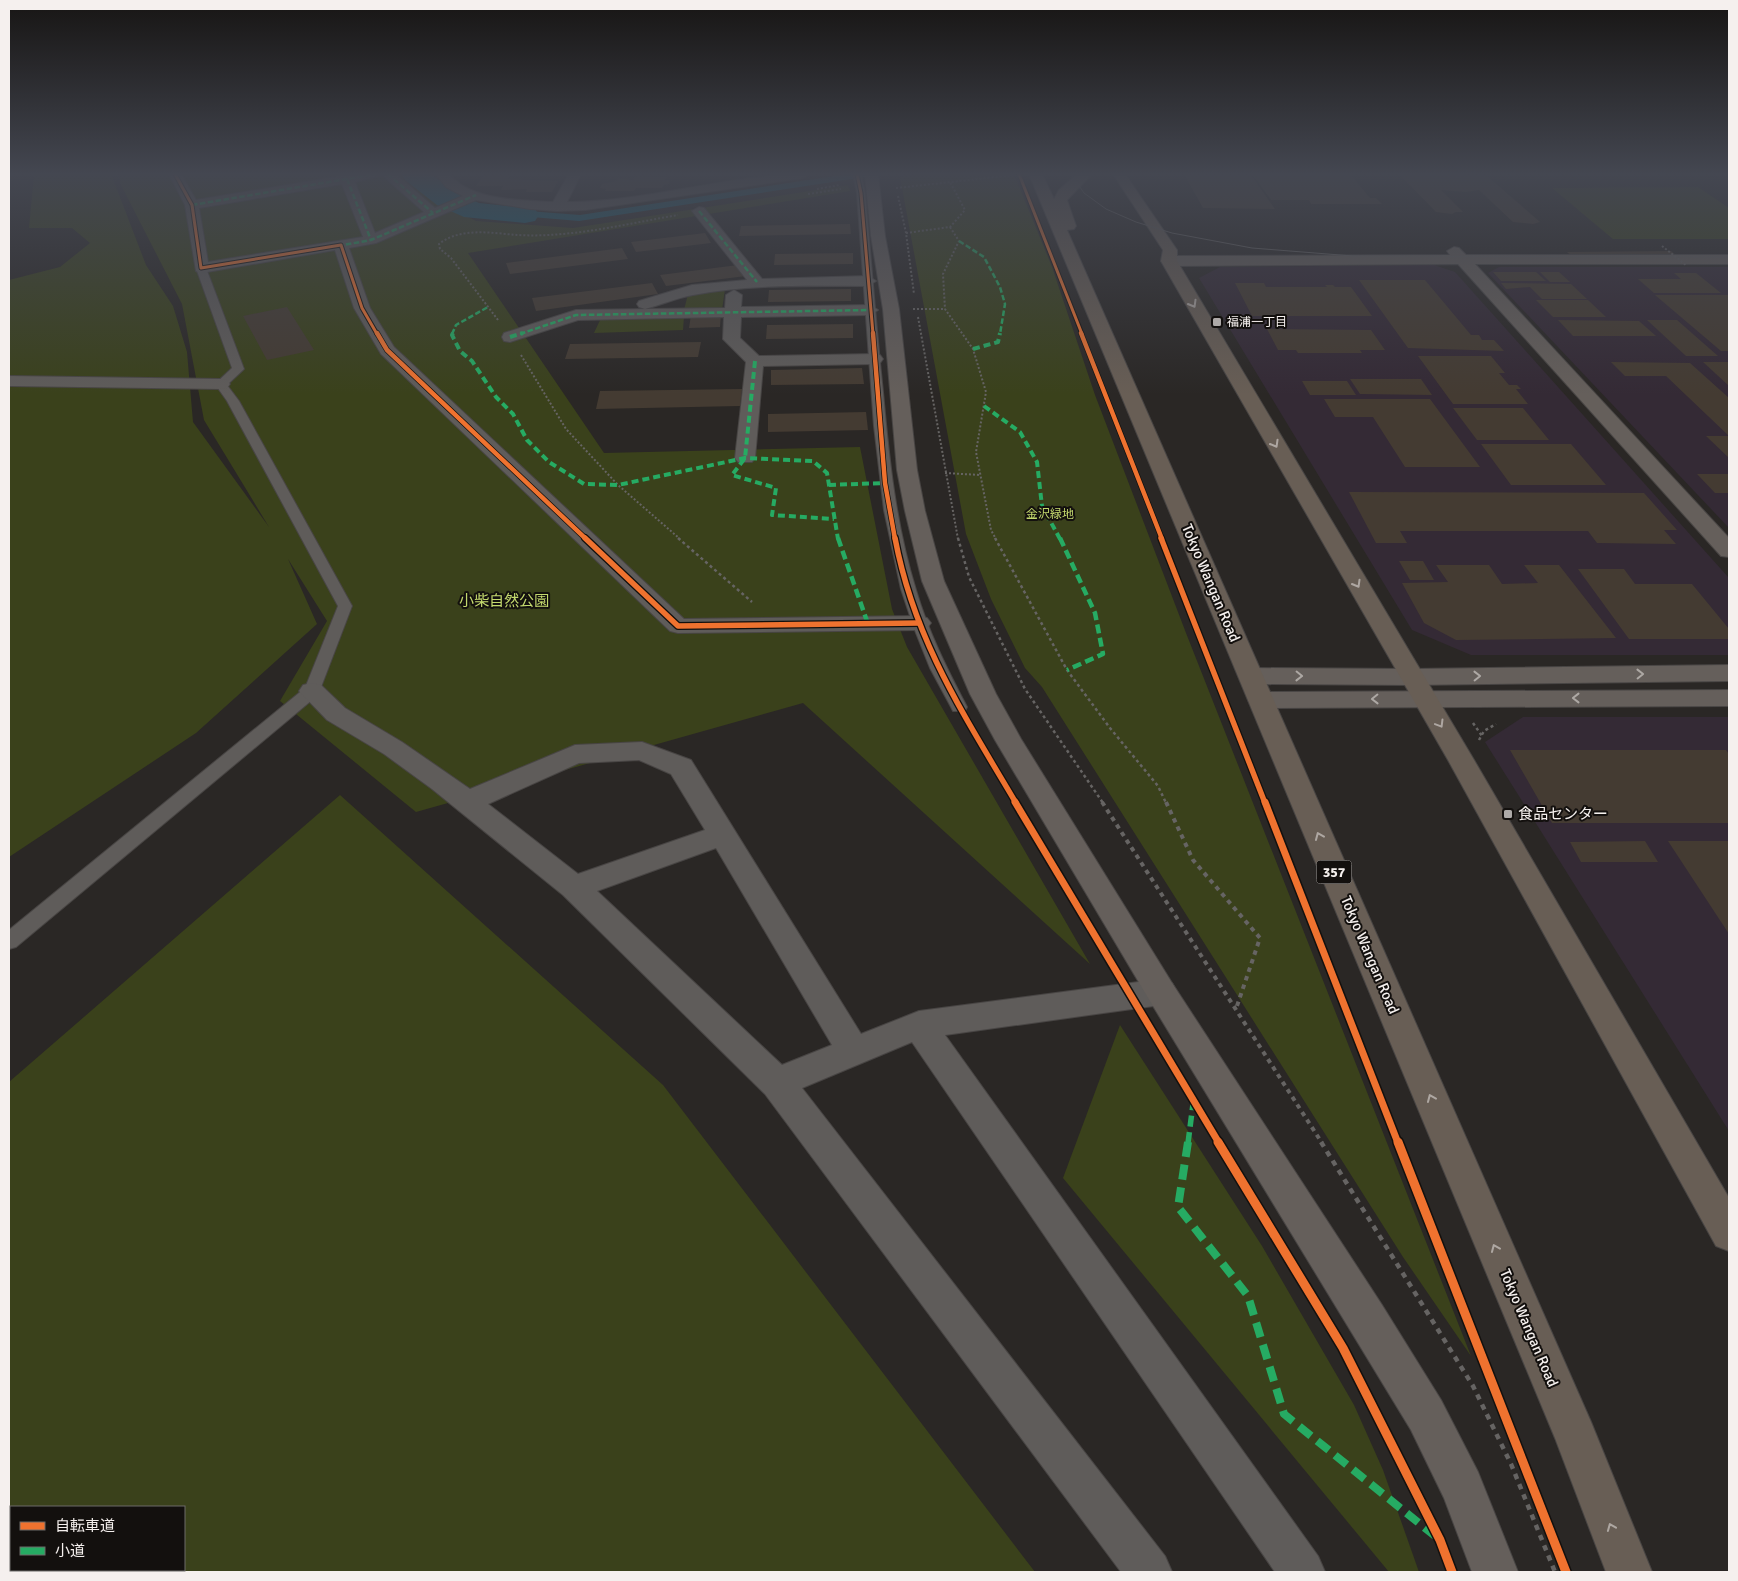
<svg xmlns="http://www.w3.org/2000/svg" width="1738" height="1581" viewBox="0 0 1738 1581" font-family="Signika,'Noto Sans JP',sans-serif">
<style>
.industrial{fill:#342a35}
.green{fill:#3a411b;fill-rule:evenodd}
.water{fill:#106075}
.lines{fill:none;stroke-linecap:round;stroke-linejoin:round}
.river{fill:#106075;fill-rule:evenodd}
.building{fill:#443b32}
.lane-casing{stroke:#484544;stroke-width:2}
.street-casing{stroke:#484544;stroke-width:2}
.secondary-casing{stroke:#484544;stroke-width:2}
.highway-casing{stroke:#484544;stroke-width:2}
.path-far3{stroke:#666463;stroke-width:2;stroke-dasharray:2 2;stroke-linecap:butt}
.path-far2{stroke:#666463;stroke-width:2.5;stroke-dasharray:3 3;stroke-linecap:butt}
.path-far1{stroke:#666463;stroke-width:4;stroke-dasharray:4.5 4.5;stroke-linecap:butt}
.path{stroke:#666463;stroke-width:4.5;stroke-dasharray:5.5 5.5;stroke-linecap:butt}
.lane{fill:#5f5c5a;fill-rule:evenodd}
.street{fill:#5f5c5a;fill-rule:evenodd}
.secondary{fill:#655f5b;fill-rule:evenodd}
.highway{fill:#685e55;fill-rule:evenodd}
.tram{stroke:#636160;stroke-width:1}
.path-bridge{stroke:#666463;stroke-width:2;stroke-dasharray:2 2;stroke-linecap:butt}
.quiet-far4{stroke:#26ab63;stroke-width:2.5;stroke-dasharray:5.5 2.5;stroke-linecap:butt}
.quiet-far3{stroke:#26ab63;stroke-width:4;stroke-dasharray:7 4;stroke-linecap:butt}
.quiet-far2{stroke:#26ab63;stroke-width:4.5;stroke-dasharray:9 4.5;stroke-linecap:butt}
.quiet-far1{stroke:#26ab63;stroke-width:5.5;stroke-dasharray:11 5.5;stroke-linecap:butt}
.quiet{stroke:#26ab63;stroke-width:8;stroke-dasharray:15 8;stroke-linecap:butt}
.cycleway-far4-casing{stroke:#13100e;stroke-width:5}
.cycleway-far3-casing{stroke:#13100e;stroke-width:6}
.cycleway-far2-casing{stroke:#13100e;stroke-width:8}
.cycleway-far1-casing{stroke:#13100e;stroke-width:10}
.cycleway-casing{stroke:#13100e;stroke-width:12}
.cycleway-far4{stroke:#ef722f;stroke-width:3}
.cycleway-far3{stroke:#ef722f;stroke-width:4.5}
.cycleway-far2{stroke:#ef722f;stroke-width:5.5}
.cycleway-far1{stroke:#ef722f;stroke-width:7}
.cycleway{stroke:#ef722f;stroke-width:9}
.oneway{stroke:#aea7a2}
.oneway2{stroke:#ada8a4}
.poi-dot{fill:#aeaaa8;stroke:#13100e;stroke-width:2}
.labels{text-anchor:middle;dominant-baseline:central;stroke-width:4;stroke-linejoin:round;paint-order:stroke}
.far-poi-label{font-size:12px;fill:#f5f0ee;stroke:#13100e;text-anchor:start}
.far-park-label{font-size:12px;fill:#c4d96e;stroke:#13100e}
.shield{fill:#13100e;stroke:#b1adab;stroke-width:1}
.shield-label{font-size:14px;font-weight:bold;fill:#f5f0ee}
.street-label{font-size:15px;fill:#f5f0ee;stroke:#13100e}
.park-label{font-size:15px;fill:#c4d96e;stroke:#13100e}
.poi-label{font-size:15px;fill:#f5f0ee;stroke:#13100e;text-anchor:start}
</style>
<rect width="100%" height="100%" fill="#2a2725"/>
<g class="industrial">
<polygon points="1434,265 1455,272 1729,578 1729,655 1471,655 1412,630 1199,278 1220,267"/>
<polygon points="1499,267 1729,267 1729,528 1488,273"/>
<polygon points="1523,717 1729,717 1729,1131 1485,742"/>
</g>
<g class="green">
<polygon points="34,174 113,174 113,179 146,265 173,306 187,352 193,422 269,527 204,420 182,304 120,183 120,174 402,174 453,209 476,221 573,228 848,185 850,191 468,253 604,453 860,447 892,609 907,647 1090,964 803,703 416,812 280,701 327,621 288,559 317,624 196,733 9,857 9,280 60,267 90,243 72,228 29,228"/>
<polygon points="920,174 1014,174 1052,267 1095,395 1186,633 1471,1356 1403,1257 1042,687 1025,668 991,599 966,534 900,177"/>
<polygon points="1698,187 1729,208 1729,239 1613,239 1552,188"/>
<polygon points="725,289 722,310 684,310 688,294"/>
<polygon points="684,317 683,330 594,333 601,318"/>
<path d="M340,795L663,1085L1035,1572H9V1082ZM11,1507H184V1570H11Z"/>
<polygon points="1120,1025 1262,1246 1354,1405 1383,1470 1419,1572 1389,1572 1063,1178"/>
</g>
<polygon class="water" points="413,174 425,174 476,207 580,215 847,174 884,174 579,221 474,212 450,200"/>
<g class="lines">
<polygon class="river" points="401,174 431,174 457,193 479,203 535,209 539,215 535,221 525,223 464,217 437,205 405,180"/>
</g>
<g class="building">
<polygon points="1252,174 1350,174 1370,198 1376,198 1382,204 1311,204 1309,200 1271,200"/>
<polygon points="1399,174 1486,175 1540,222 1533,224 1513,222 1479,190 1466,192 1441,190 1463,212 1456,212 1452,214 1436,212"/>
<polygon points="1251,175 1275,209 1203,208 1185,176"/>
<polygon points="483,176 510,176 508,179 558,181 552,192 526,192 527,189 501,190 503,186 476,186"/>
<polygon points="635,176 666,177 665,180 670,180 669,184 664,185 662,188 636,188 634,191 605,191 606,189 600,188 602,184 617,181 618,178 633,180"/>
<polygon points="850,224 851,234 739,236 741,226"/>
<polygon points="705,233 711,243 636,252 631,242"/>
<polygon points="622,248 628,259 510,274 506,263"/>
<polygon points="1671,251 1683,261 1580,264 1567,252"/>
<polygon points="853,253 853,264 774,265 775,254"/>
<polygon points="738,265 746,276 666,286 660,275"/>
<polygon points="1493,272 1536,272 1546,281 1501,281"/>
<polygon points="1540,272 1559,272 1570,282 1550,282"/>
<polygon points="1674,273 1696,273 1721,293 1654,293 1638,279 1681,279"/>
<polygon points="1359,280 1425,280 1471,335 1479,335 1482,340 1494,340 1504,351 1408,348"/>
<polygon points="652,283 658,294 536,311 532,298"/>
<polygon points="1235,283 1264,283 1266,287 1327,287 1325,285 1333,285 1335,287 1351,287 1372,316 1252,316"/>
<polygon points="1501,283 1571,284 1587,299 1542,299 1530,287 1506,289"/>
<polygon points="851,289 851,301 768,302 769,290"/>
<polygon points="1655,295 1729,295 1729,351 1721,351"/>
<polygon points="1536,300 1588,300 1606,317 1553,317"/>
<polygon points="287,307 314,350 267,360 243,316"/>
<polygon points="721,314 720,327 689,328 691,315"/>
<polygon points="1558,320 1639,321 1656,336 1573,336"/>
<polygon points="1647,320 1677,320 1718,356 1686,356"/>
<polygon points="853,324 853,338 766,339 767,325"/>
<polygon points="1267,329 1371,330 1385,350 1360,350 1362,353 1298,353 1296,350 1278,350"/>
<polygon points="701,342 698,357 565,359 570,344"/>
<polygon points="1418,356 1491,356 1505,373 1499,373 1509,385 1517,385 1521,389 1516,389 1528,404 1453,404"/>
<polygon points="1611,362 1690,363 1729,398 1729,436 1666,376 1625,376"/>
<polygon points="1703,362 1729,362 1729,386"/>
<polygon points="862,368 864,384 771,385 771,370"/>
<polygon points="1350,379 1421,379 1432,395 1360,394"/>
<polygon points="1302,381 1347,381 1356,395 1310,395"/>
<polygon points="742,389 740,406 596,409 600,391"/>
<polygon points="1324,399 1430,399 1480,467 1405,467 1373,417 1335,417"/>
<polygon points="1453,408 1523,408 1549,440 1477,440"/>
<polygon points="866,412 868,430 768,432 768,414"/>
<polygon points="1706,436 1729,436 1729,457 1728,457"/>
<polygon points="1481,444 1571,444 1606,485 1511,485"/>
<polygon points="1697,474 1729,474 1729,493 1715,493"/>
<polygon points="1349,492 1644,493 1677,530 1664,530 1676,544 1597,543 1588,531 1400,531 1407,543 1376,543"/>
<polygon points="1399,561 1423,561 1434,580 1410,580"/>
<polygon points="1436,565 1489,565 1502,584 1538,583 1524,565 1559,565 1616,638 1456,640 1424,623 1402,583 1448,582"/>
<polygon points="1578,569 1624,569 1635,584 1692,584 1729,629 1729,639 1629,639"/>
<polygon points="1510,750 1726,750 1729,754 1729,823 1552,823"/>
<polygon points="1645,841 1658,862 1581,862 1570,842"/>
<polygon points="1668,841 1729,841 1729,934"/>
</g>
<g class="lines">
<g class="lane-casing">
<g id="lane">
<path d="M853,174H861L865,193C871,259 876,326 883,392C889,459 896,526 916,590C928,631 947,669 967,707L965,711H953L951,707L930,668L914,628L901,589L884,510L874,426L857,193Z"/>
<polygon points="201,265 206,268 244,369 227,385 239,401 352,606 318,695 16,947 9,949 9,930 305,688 338,606 227,401 215,384 232,368 196,268"/>
</g>
</g>
<g class="street-casing">
<g id="street">
<path d="M169,174H181L196,200L353,174H396L435,208L463,196L446,187L436,174H449C471,201 520,200 553,202L569,174H581L567,202H571C651,201 729,174 809,174L803,178L585,210L557,211L530,209L476,200L376,243L349,248L370,308L394,347L684,619L919,616L927,618L931,623L927,628L919,630L678,633L670,631L381,354L354,308L335,250L201,273L196,271L185,205ZM382,175L424,212L375,233L355,182ZM342,184L363,237L208,262L199,208Z"/>
<path d="M699,207L704,208L762,279L868,276L876,281L868,286C810,286 750,284 693,295C676,298 661,305 645,309L639,307L637,304L639,301L692,285L747,280L692,211Z"/>
<polygon points="734,290 742,295 741,307 870,305 878,310 870,315 741,317 740,338 759,356 874,354 880,355 883,359 880,363 874,364 763,366 755,458 752,462 738,462 735,458 746,362 723,339 724,317 578,320 510,342 504,341 502,337 504,333 576,310 725,308 726,295"/>
<polygon points="9,376 221,379 227,380 230,384 227,388 221,389 9,386"/>
<path d="M312,683L321,685L345,708L402,742L470,789L575,745L642,742L691,760L861,1034L919,1011L1161,979L1172,983L1177,992L1172,1001L1161,1005L945,1035L1318,1556L1325,1572H1275L912,1042L802,1088L1165,1556L1172,1572H1121L765,1094L563,895L432,789L384,754L327,720L299,691L303,685ZM639,760L671,774L705,830L578,874L488,804L579,763ZM716,848L832,1045L782,1065L597,891Z"/>
</g>
</g>
<g class="secondary-casing">
<g id="secondary">
<polygon points="865,174 878,174 885,236 899,309 917,470 925,511 944,581 996,694 1021,739 1172,983 1382,1305 1441,1400 1478,1472 1518,1572 1472,1572 1444,1498 1411,1430 1150,1001 995,740 970,694 922,581 905,511 897,470 883,309 871,236"/>
<polygon points="1454,247 1459,248 1466,255 1729,255 1729,264 1475,264 1729,538 1729,557 1721,556 1458,264 1169,266 1161,261 1169,256 1450,255 1447,251"/>
<polygon points="1729,665 1729,681 1411,685 1251,684 1242,682 1239,676 1242,670 1251,668 1411,669"/>
<polygon points="1729,690 1729,706 1261,708 1252,706 1248,700 1252,694 1261,692"/>
</g>
</g>
<g class="highway-casing">
<g id="highway">
<polygon points="1029,174 1042,174 1054,199 1059,190 1077,174 1092,174 1067,200 1076,226 1074,229 1067,230 1591,1422 1652,1572 1606,1572 1555,1438"/>
<polygon points="1113,174 1125,174 1177,250 1177,261 1474,760 1729,1198 1729,1251 1716,1246 1448,760 1161,261 1163,250"/>
</g>
</g>
<g class="path-far3">
<polyline points="896,188 1015,175"/>
<polyline points="817,189 840,185"/>
<polyline points="808,194 841,189"/>
<polyline points="898,196 906,233 914,294"/>
<polyline points="950,227 959,241 943,274 945,309 973,349 986,392 976,452 991,530 996,539"/>
<polyline points="906,233 950,227 965,210 950,182"/>
<polyline points="913,309 945,309"/>
<polyline points="918,317 958,539"/>
<path d="M498,320L451,258L440,249L439,244C460,227 492,233 517,235C571,238 625,224 678,215"/>
<polyline points="521,355 566,429 618,485 680,539"/>
<polyline points="945,473 980,475"/>
</g>
<g class="path-far2">
<polyline points="678,538 752,602"/>
<polyline points="958,538 969,577 1025,689 1103,803"/>
<polyline points="995,538 1067,670 1110,728 1158,786 1166,803"/>
<polyline points="1473,723 1482,736"/>
<polyline points="1479,740 1484,731 1496,724"/>
</g>
<g class="path-far1">
<polyline points="1102,802 1322,1143"/>
<polyline points="1166,802 1193,860 1260,938 1237,1006"/>
</g>
<polyline class="path" points="1321,1142 1473,1386 1511,1464 1555,1572"/>
<use href="#lane" class="lane"/>
<use href="#street" class="street"/>
<use href="#secondary" class="secondary"/>
<use href="#highway" class="highway"/>
<polyline class="tram" points="1071,174 1084,193 1106,209 1136,222 1172,233 1252,248 1353,256 1729,257"/>
<polyline class="path-bridge" points="1662,246 1686,265"/>
<g class="quiet-far4">
<polyline points="388,174 433,213"/>
<polyline points="347,179 371,240"/>
<polyline points="192,205 376,174"/>
<polyline points="699,211 757,282"/>
<polyline points="959,241 984,257 1000,287 1005,304 1000,334"/>
<polyline points="338,246 371,240 476,195"/>
<polyline points="452,334 456,325 488,307"/>
<polyline points="520,334 576,315 870,310"/>
</g>
<g class="quiet-far3">
<polyline points="453,333 452,335 460,351 472,361 496,397 513,414 527,440 549,462 584,484 618,485 745,458 813,461 827,473 838,539"/>
<polyline points="510,337 523,333"/>
<polyline points="973,349 998,342 1000,333"/>
<polyline points="755,361 745,458 732,475 776,488 772,515 834,519"/>
<polyline points="984,406 1020,432 1037,462 1042,506 1060,539"/>
<polyline points="829,485 885,483"/>
</g>
<g class="quiet-far2">
<polyline points="838,538 868,624"/>
<polyline points="1060,538 1095,613 1103,654 1067,670"/>
</g>
<polyline class="quiet-far1" points="1188,1143 1193,1104"/>
<polyline class="quiet" points="1188,1142 1178,1207 1248,1296 1284,1414 1435,1536"/>
<g class="cycleway-far4-casing">
<g id="cycleway-far4">
<polyline points="175,174 192,205 201,268 341,245 362,308 377,334"/>
<polyline points="857,174 861,193 873,334"/>
<polyline points="1019,174 1082,334"/>
</g>
</g>
<g class="cycleway-far3-casing">
<g id="cycleway-far3">
<polyline points="377,333 387,350 586,539"/>
<polyline points="873,333 885,483 895,539"/>
<polyline points="1081,333 1162,539"/>
</g>
</g>
<g class="cycleway-far2-casing">
<g id="cycleway-far2">
<polyline points="585,538 678,626 919,623"/>
<path d="M895,538C914,640 964,715 1016,803"/>
<polyline points="1161,538 1265,803"/>
</g>
</g>
<g class="cycleway-far1-casing">
<g id="cycleway-far1">
<polyline points="1015,802 1219,1143"/>
<polyline points="1265,802 1398,1143"/>
</g>
</g>
<g class="cycleway-casing">
<g id="cycleway">
<polyline points="1218,1142 1343,1348 1440,1540 1452,1572"/>
<polyline points="1398,1142 1566,1572"/>
</g>
</g>
<use href="#cycleway-far4" class="cycleway-far4"/>
<use href="#cycleway-far3" class="cycleway-far3"/>
<use href="#cycleway-far2" class="cycleway-far2"/>
<use href="#cycleway-far1" class="cycleway-far1"/>
<use href="#cycleway" class="cycleway"/>
</g>
<defs><path id="oneway-chevron" d="M-2-3.5L2.5 0L-2 3.5" fill="none" stroke-width="1.6" stroke-linecap="round" stroke-linejoin="round" transform="scale(1.25)"/></defs>
<g class="oneway">
<use href="#oneway-chevron" transform="translate(1193 304) rotate(60)"/>
<use href="#oneway-chevron" transform="translate(1275 444) rotate(60)"/>
<use href="#oneway-chevron" transform="translate(1357 584) rotate(60)"/>
<use href="#oneway-chevron" transform="translate(1440 724) rotate(59)"/>
<use href="#oneway-chevron" transform="translate(1319 836) rotate(-113)"/>
<use href="#oneway-chevron" transform="translate(1431 1098) rotate(-113)"/>
<use href="#oneway-chevron" transform="translate(1495 1248) rotate(-113)"/>
<use href="#oneway-chevron" transform="translate(1611 1527) rotate(-112)"/>
</g>
<g class="oneway2">
<use href="#oneway-chevron" transform="translate(1640 674) rotate(-1)"/>
<use href="#oneway-chevron" transform="translate(1299 676) rotate(1)"/>
<use href="#oneway-chevron" transform="translate(1477 676) rotate(-1)"/>
<use href="#oneway-chevron" transform="translate(1576 698) rotate(-180)"/>
<use href="#oneway-chevron" transform="translate(1375 699) rotate(179)"/>
</g>
<linearGradient id="sky" x2="0" y2="1"><stop stop-color="#171514"/><stop offset="0.44" stop-color="#444751"/><stop offset="1" stop-color="#444751" stop-opacity="0"/></linearGradient>
<rect width="1738" height="395" fill="url(#sky)"/>
<g class="poi-dot">
<rect x="1212" y="317" width="10" height="10" rx="2.5"/>
<rect x="1503" y="809" width="10" height="10" rx="2.5"/>
</g>
<g class="labels">
<g class="far-poi-label">
<text x="1227" y="322">福浦一丁目</text>
</g>
<g class="far-park-label">
<text x="1050" y="514">金沢緑地</text>
</g>
<rect class="shield" x="1316.5" y="860.5" width="35" height="23" rx="4"/>
<g class="shield-label">
<text x="1334" y="872">357</text>
</g>
<g class="street-label">
<text transform="translate(1211 583) rotate(67)">Tokyo Wangan Road</text>
<text transform="translate(1370 955) rotate(67)">Tokyo Wangan Road</text>
<text transform="translate(1529 1328) rotate(67)">Tokyo Wangan Road</text>
</g>
<g class="park-label">
<text x="504" y="601">小柴自然公園</text>
</g>
<g class="poi-label">
<text x="1518" y="814">食品センター</text>
</g>
</g>
<rect width="1738" height="1581" fill="none" stroke="#f5f0ee" stroke-width="20"/>
<rect x="10" y="1506" width="175" height="65" fill="#13100e" stroke="#6d6a68"/>
<rect x="20" y="1522" width="25" height="8" fill="#ef722f" stroke="#6d6a68"/>
<text x="55" y="1531" font-size="15" fill="#f5f0ee">自転車道</text>
<rect x="20" y="1547" width="25" height="8" fill="#26ab63" stroke="#6d6a68"/>
<text x="55" y="1556" font-size="15" fill="#f5f0ee">小道</text>
</svg>
